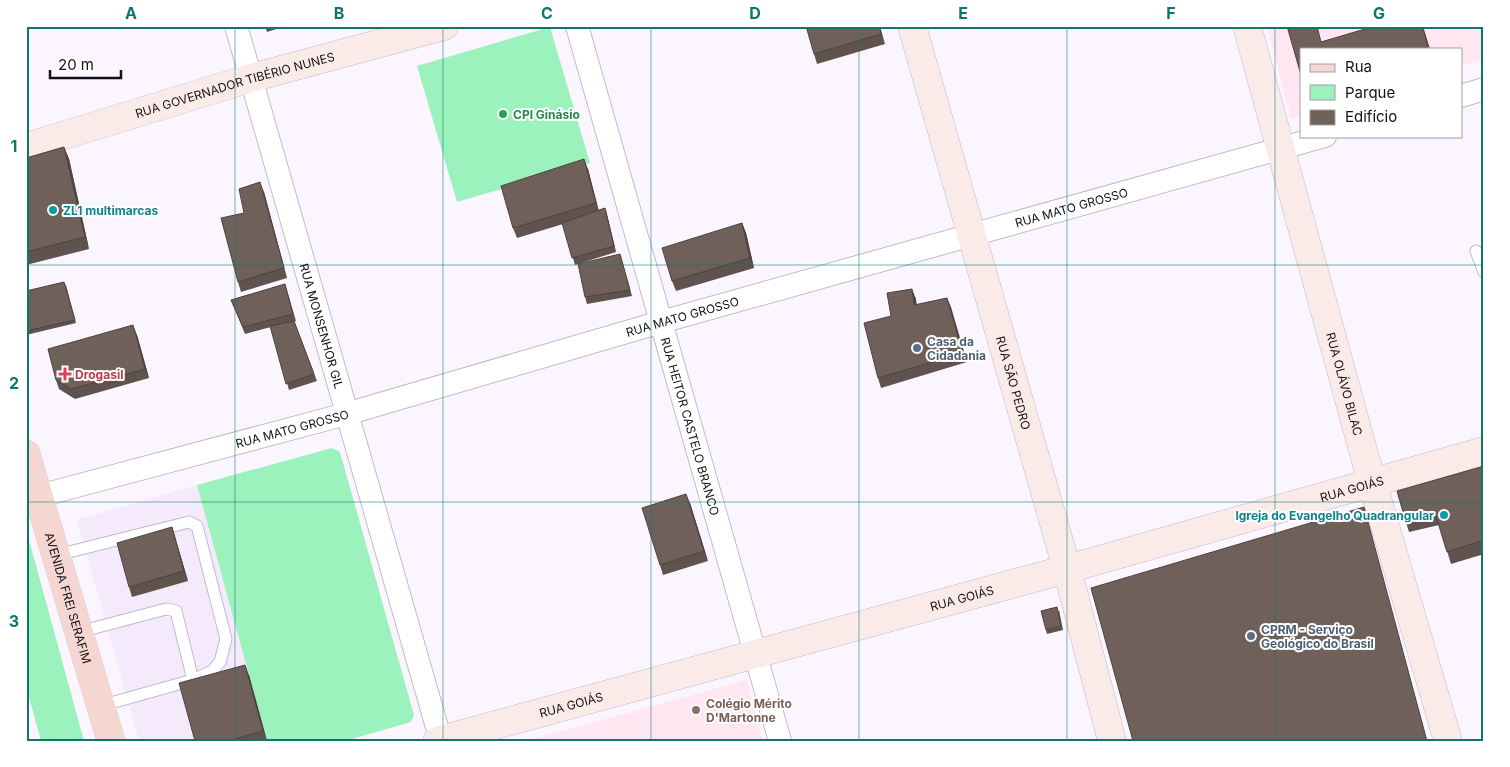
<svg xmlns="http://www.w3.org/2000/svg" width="1510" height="767" viewBox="0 0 1510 767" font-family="Inter,sans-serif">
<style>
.built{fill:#f4eafc}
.education{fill:#ffe6f0}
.green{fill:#9cf2bc}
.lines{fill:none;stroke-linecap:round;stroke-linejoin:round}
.lane-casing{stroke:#c2bac9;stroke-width:13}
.street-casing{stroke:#c2bac9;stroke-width:24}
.secondary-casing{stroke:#c2bac9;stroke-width:29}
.primary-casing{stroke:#d5d4d5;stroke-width:29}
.lane{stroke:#fff;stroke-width:11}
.street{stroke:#fff;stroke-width:22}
.secondary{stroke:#faebe8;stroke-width:28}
.primary{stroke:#f5d6d1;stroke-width:28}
.wall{fill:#60534d}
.shaded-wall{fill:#4e433f}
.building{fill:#70605a;stroke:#4e433f}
.grid{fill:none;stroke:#0f766e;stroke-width:1;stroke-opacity:0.55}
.leisure-dot{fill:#2e9e5b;stroke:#fff;stroke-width:2}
.culture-dot{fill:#0f9aa8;stroke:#fff;stroke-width:2}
.service-dot{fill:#5c6f8a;stroke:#fff;stroke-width:2}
.health-dot{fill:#e0444e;stroke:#fff;stroke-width:2}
.education-dot{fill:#8d6e63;stroke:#fff;stroke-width:2}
.labels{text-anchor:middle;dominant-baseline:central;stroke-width:4;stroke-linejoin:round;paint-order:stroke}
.street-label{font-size:12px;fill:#141116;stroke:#fff}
.leisure-label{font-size:12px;font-weight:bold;fill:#27864d;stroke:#fff;text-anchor:start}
.culture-label{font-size:12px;font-weight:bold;fill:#0d838f;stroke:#fff;text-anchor:start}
.service-label{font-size:12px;font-weight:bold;fill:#4e5e75;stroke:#fff;text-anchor:start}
.health-label{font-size:12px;font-weight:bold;fill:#be3a42;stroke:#fff;text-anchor:start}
.education-label{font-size:12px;font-weight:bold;fill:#785e54;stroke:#fff;text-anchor:start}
.neatline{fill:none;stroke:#0f766e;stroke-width:2}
.grid-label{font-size:16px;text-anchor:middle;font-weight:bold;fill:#0f766e}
</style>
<rect width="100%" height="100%" fill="#faf5ff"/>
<polygon class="built" points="197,485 267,741 139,741 77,520"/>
<g class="education">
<polygon points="1267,26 1484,26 1484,58 1461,66 1461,49 1301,49 1301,116 1291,119"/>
<polygon points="747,680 763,741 526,741"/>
</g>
<g class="green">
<polygon points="550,27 590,163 457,202 417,66"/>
<polygon points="332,448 340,452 414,715 411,722 345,741 267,741 197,485"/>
<polygon points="26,530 31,547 84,741 41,741 26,686"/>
</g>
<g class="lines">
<g class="lane-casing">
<g id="lane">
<polyline points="1476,251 1484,272"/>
<polyline points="57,555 189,522 197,526 226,639 220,662 212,671 193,680 100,706"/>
<polyline points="79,632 166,609 176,611 193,680"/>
</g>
</g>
<g class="street-casing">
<g id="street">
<path id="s1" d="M236,26L441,741"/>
<path id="s2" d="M577,26L780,741"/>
<polyline points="1461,96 1484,89"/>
<path id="s3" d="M39,496L346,414L661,322L1325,136"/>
</g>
</g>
<g class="secondary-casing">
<g id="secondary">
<path id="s4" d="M912,26L1067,569L1112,741"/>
<path id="s5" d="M1247,26L1364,454L1448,741"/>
<path id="s6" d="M26,147L251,78L444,26"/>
<path id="s7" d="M437,741L1067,569L1484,451"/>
</g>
</g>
<g class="primary-casing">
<g id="primary">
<path id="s8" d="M26,454L111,741"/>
</g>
</g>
<use href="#lane" class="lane"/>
<use href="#street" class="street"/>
<use href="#secondary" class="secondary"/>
<use href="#primary" class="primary"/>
</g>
<g class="wall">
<polygon points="265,26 286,26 267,32"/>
<polygon points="806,26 880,26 885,44 817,64"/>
<polygon points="64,147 69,159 89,249 26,265 26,158"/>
<polygon points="588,169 599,211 605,208 607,215 616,252 575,265 563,224 517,238 513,228"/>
<polygon points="264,192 287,278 241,292 238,282 244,213"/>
<polygon points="742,223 746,233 754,268 676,291 672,281"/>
<polygon points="620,254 632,296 587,304 585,297"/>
<polygon points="285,284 296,321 292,322 294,321 317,381 289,390 271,327 245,334 231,300"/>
<polygon points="66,285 76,323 26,335 26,291"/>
<polygon points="947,298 967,362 881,388 878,378 891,316 916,299 916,305"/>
<polygon points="137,335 149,378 75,399 59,389 56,380"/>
<polygon points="1484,466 1484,554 1451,564 1439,525 1409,532 1405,519"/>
<polygon points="690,503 708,561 663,575 660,565"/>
<polygon points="172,527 175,537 188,581 132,597 129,587"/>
<polygon points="1059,610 1063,630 1047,634 1046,630"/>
<polygon points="249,675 267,741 195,741"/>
</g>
<g class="shaded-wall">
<polygon points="1422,26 1423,26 1430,49 1429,49"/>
<polygon points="64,147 69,159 89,249 85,237"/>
<polygon points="584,159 588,169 599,213 596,203"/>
<polygon points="260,182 264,192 287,278 284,268"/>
<polygon points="605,208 607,215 616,252 614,246"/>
<polygon points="742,223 746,233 754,268 750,258"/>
<polygon points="912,289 916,299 918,315 914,305"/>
<polygon points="947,298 951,307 967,362 963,353"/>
<polygon points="133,325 137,335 149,378 145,369"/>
<polygon points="686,494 690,503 708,561 704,551"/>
<polygon points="172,527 175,537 188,581 184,571"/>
<polygon points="245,665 249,675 267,741 263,731"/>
</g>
<g class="building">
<polygon points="806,26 879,26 881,34 814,54"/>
<polygon points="1287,26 1317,26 1321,42 1375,26 1422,26 1428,47 1424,49 1301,49 1301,75"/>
<polygon points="64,147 85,237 26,252 26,158"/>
<polygon points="584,159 596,203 513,228 501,186"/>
<polygon points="260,182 284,268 238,282 221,218 244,213 239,189"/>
<polygon points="605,208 614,246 572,258 562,223"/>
<polygon points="742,223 750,258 672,281 662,248"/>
<polygon points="620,254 630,290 585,297 578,264"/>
<polygon points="64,282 75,320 26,331 26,291"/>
<polygon points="285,284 293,314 243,327 231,300"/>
<polygon points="912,289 914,305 947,298 963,353 878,378 864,323 891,316 887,293"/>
<polygon points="294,321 314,374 286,384 270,326"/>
<polygon points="133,325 145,369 71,389 56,380 48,349"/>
<polygon points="1484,466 1484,540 1447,552 1435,513 1405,519 1397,491"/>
<polygon points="686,494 704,551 660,565 642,508"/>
<polygon points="1364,507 1427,741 1133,741 1091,588"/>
<polygon points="172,527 184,571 129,587 117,543"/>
<polygon points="1057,607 1061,626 1046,630 1041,611"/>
<polygon points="245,665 263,731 229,741 195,741 179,683"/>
</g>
<path class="grid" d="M235,26V741M443,26V741M651,26V741M859,26V741M1067,26V741M1275,26V741M26,265H1484M26,502H1484"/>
<circle class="leisure-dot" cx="503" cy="114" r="5"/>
<g class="culture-dot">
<circle cx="53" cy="210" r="5"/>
<circle cx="1444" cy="515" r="5"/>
</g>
<g class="service-dot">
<circle cx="917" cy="348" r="5"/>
<circle cx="1251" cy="636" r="5"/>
</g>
<path class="health-dot" d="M62.5 366.5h5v5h5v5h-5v5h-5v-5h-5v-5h5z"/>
<circle class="education-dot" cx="696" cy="710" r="5"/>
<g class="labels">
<g class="street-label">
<text stroke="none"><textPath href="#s6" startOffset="218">RUA GOVERNADOR TIBÉRIO NUNES</textPath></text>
<text stroke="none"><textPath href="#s3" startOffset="1072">RUA MATO GROSSO</textPath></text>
<text stroke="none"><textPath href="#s3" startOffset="668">RUA MATO GROSSO</textPath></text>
<text stroke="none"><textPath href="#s1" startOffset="312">RUA MONSENHOR GIL</textPath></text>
<text stroke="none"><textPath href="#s4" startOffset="371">RUA SÃO PEDRO</textPath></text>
<text stroke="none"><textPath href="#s5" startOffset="371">RUA OLÁVO BILAC</textPath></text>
<text stroke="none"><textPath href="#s2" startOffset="416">RUA HEITOR CASTELO BRANCO</textPath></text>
<text stroke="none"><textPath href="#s3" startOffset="262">RUA MATO GROSSO</textPath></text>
<text stroke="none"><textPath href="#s7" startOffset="949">RUA GOIÁS</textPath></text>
<text stroke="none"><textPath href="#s8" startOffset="150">AVENIDA FREI SERAFIM</textPath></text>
<text stroke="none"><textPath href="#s7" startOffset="544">RUA GOIÁS</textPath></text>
<text stroke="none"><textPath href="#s7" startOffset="139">RUA GOIÁS</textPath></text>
</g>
<g class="leisure-label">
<text x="513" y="114">CPI Ginásio</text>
</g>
<g class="culture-label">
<text x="63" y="210">ZL1 multimarcas</text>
<text x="1434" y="515" text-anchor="end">Igreja do Evangelho Quadrangular</text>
</g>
<g class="service-label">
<text x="927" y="341">Casa da<tspan x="927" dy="14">Cidadania</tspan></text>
<text x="1261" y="629">CPRM - Serviço<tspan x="1261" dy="14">Geológico do Brasil</tspan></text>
</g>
<g class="health-label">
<text x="75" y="374">Drogasil</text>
</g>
<g class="education-label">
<text x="706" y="703">Colégio Mérito<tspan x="706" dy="14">D'Martonne</tspan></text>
</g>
</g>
<rect width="1510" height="767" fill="none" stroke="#ffffff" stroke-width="55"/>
<rect x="1300" y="48" width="162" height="90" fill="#ffffff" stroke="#a1a0a2"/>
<rect x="1310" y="64" width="25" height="8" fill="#f5d6d1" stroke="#a1a0a2"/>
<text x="1345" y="72" font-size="15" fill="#141116">Rua</text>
<rect x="1310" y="85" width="25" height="15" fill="#9cf2bc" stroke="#a1a0a2"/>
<text x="1345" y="98" font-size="15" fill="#141116">Parque</text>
<rect x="1310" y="110" width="25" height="15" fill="#70605a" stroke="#a1a0a2"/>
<text x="1345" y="122" font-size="15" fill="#141116">Edifício</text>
<path d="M50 70v8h71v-8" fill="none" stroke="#141116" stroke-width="2.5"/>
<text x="58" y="70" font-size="15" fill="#141116" stroke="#ffffff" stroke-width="4" paint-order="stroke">20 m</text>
<rect x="28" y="28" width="1454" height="712" class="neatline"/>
<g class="grid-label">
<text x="131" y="19">A</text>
<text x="339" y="19">B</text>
<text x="547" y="19">C</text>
<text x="755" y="19">D</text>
<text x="963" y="19">E</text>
<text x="1171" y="19">F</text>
<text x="1379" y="19">G</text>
<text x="14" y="152">1</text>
<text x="14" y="389">2</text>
<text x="14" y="627">3</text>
</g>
</svg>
